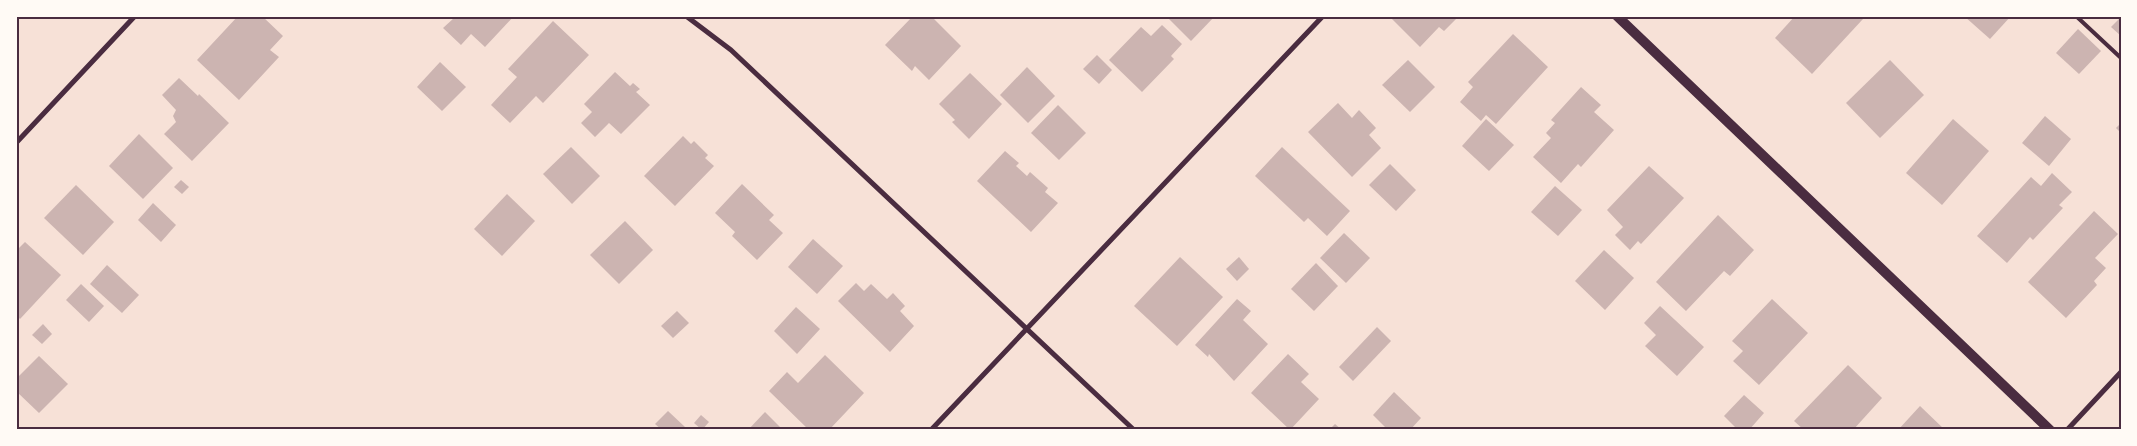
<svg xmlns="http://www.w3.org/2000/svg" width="2137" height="446" viewBox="0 0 2137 446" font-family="Quicksand,sans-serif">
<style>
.building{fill:#ccb4b1}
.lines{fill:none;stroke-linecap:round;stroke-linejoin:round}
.service{stroke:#4a2c40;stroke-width:4}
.minor{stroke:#4a2c40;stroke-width:5}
.secondary{stroke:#4a2c40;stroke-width:10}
.neatline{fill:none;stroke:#4a2c40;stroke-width:2}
</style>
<rect width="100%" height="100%" fill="#f7e1d7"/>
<g class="building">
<polygon points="238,16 262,16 283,36 270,50 279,57 239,100 197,60"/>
<polygon points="452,16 514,16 485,47 471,34 461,45 443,28 454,18"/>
<polygon points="913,16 931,16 961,46 929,80 915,66 912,71 885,45"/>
<polygon points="1166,16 1215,16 1191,41"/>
<polygon points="1396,16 1459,16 1444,31 1439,27 1420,47 1392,19"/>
<polygon points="1795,16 1861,16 1863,19 1812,74 1775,38"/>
<polygon points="1964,16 2011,16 1990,39"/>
<polygon points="2121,17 2121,36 2111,27"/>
<polygon points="553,21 589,55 543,103 536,96 510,123 491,105 517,77 508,69"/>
<polygon points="1162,25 1182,44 1171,56 1174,59 1142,92 1109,60 1141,27 1151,36"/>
<polygon points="2078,29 2101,51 2079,74 2056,53"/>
<polygon points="1513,34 1548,67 1496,124 1486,115 1481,121 1460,102 1473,87 1468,82"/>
<polygon points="1097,55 1112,70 1099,84 1083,69"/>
<polygon points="1408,60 1435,87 1410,112 1382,85"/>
<polygon points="1890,60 1924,95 1880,138 1846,103"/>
<polygon points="440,62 466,87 442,111 417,87"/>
<polygon points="1027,67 1055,96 1028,123 1000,95"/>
<polygon points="615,72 630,86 633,83 640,89 636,92 650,105 621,134 609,123 595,137 581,123 592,112 584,104"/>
<polygon points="970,73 1002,104 969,139 952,122 955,120 939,104"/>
<polygon points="179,78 198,96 199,94 229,123 192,161 164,134 176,122 173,116 176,110 162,95"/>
<polygon points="1581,87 1601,105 1594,112 1614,130 1581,167 1578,164 1561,183 1533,157 1551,138 1546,133 1555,123 1551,120"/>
<polygon points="1338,103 1352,118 1359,110 1376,128 1369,135 1381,148 1352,177 1308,132"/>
<polygon points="1058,105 1086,133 1059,160 1031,133"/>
<polygon points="2045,116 2071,139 2049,166 2022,143"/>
<polygon points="1486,119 1514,145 1489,171 1462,146"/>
<polygon points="1953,119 1989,151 1942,205 1906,173"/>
<polygon points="2121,123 2121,133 2116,128"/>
<polygon points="139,134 173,168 143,199 109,166"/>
<polygon points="683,136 691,144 694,141 708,155 705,158 714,166 675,206 644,176"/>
<polygon points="571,147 600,176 572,204 543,174"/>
<polygon points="1282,147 1350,211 1327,236 1308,218 1304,222 1255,176"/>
<polygon points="1005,151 1019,163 1016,166 1027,176 1030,172 1048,188 1045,192 1058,203 1031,232 977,181"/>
<polygon points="1390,164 1416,190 1396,211 1369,185"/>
<polygon points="1649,166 1684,198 1641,244 1638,241 1630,250 1615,235 1623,227 1607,210"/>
<polygon points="2052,173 2072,192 2059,205 2063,208 2033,240 2030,237 2007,263 1977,236 2031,177 2041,186"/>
<polygon points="181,180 189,187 182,194 174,187"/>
<polygon points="742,184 774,215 769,220 783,233 757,260 732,236 735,232 715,213"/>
<polygon points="76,185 114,222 83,255 44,218"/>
<polygon points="1555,186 1582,210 1558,236 1531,212"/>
<polygon points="507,194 535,221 502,256 474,229"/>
<polygon points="153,203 176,225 161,242 138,220"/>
<polygon points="2094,211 2118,234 2095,258 2106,268 2094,281 2097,285 2066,318 2028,282"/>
<polygon points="1718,215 1754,250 1730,276 1724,271 1686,311 1656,282"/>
<polygon points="625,221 653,250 619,284 590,255"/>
<polygon points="1344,233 1370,258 1346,283 1320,258"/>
<polygon points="813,239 843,266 817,294 788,267"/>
<polygon points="25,242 61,275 20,319 16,315 16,251"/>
<polygon points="1604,250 1634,278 1605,310 1575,281"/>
<polygon points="1180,257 1223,297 1177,346 1134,306"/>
<polygon points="1239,257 1249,269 1237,281 1226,269"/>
<polygon points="1316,263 1338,286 1314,311 1291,289"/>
<polygon points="107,265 139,295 122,313 90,284"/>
<polygon points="856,283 864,291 871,284 887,299 893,293 905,306 900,311 914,326 890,352 838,301"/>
<polygon points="81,284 104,306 89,322 66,300"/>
<polygon points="1237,299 1251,311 1243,320 1268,344 1234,381 1209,354 1208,357 1195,345"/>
<polygon points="1772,299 1808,333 1759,385 1733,361 1743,351 1732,341"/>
<polygon points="1660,306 1704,347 1677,376 1645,346 1656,335 1644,323"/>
<polygon points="796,307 820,329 797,354 774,331"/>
<polygon points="677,311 689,323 673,338 661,326"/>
<polygon points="43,324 52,334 42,344 32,335"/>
<polygon points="1377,327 1391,341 1353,381 1339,367"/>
<polygon points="1288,354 1309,374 1301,382 1319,399 1290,430 1251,393"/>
<polygon points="825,355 864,393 829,430 809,430 769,391 787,372 798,383"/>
<polygon points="39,356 68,384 39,413 16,391 16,379"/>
<polygon points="1848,365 1882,398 1853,430 1804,430 1794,421"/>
<polygon points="1394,392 1421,418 1410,430 1388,430 1373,415"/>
<polygon points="1744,395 1764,413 1749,430 1738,430 1724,416"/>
<polygon points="1920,406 1945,430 1898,430"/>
<polygon points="668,411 685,427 682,430 662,430 655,424"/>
<polygon points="765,412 783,430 748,430"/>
<polygon points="701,415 709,422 702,430 694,423"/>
<polygon points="1335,424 1342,430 1329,430"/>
</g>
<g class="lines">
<polyline class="service" points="2076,16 2121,58"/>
<g class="minor">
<polyline points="686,16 731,50 1134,430"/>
<polyline points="16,143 135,16"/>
<polyline points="931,430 1323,16"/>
<polyline points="2067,430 2121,372"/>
</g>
<polyline class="secondary" points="1617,16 2050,430"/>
</g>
<rect width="2137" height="446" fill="none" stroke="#fffaf5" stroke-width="35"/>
<rect x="18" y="18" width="2102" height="410" class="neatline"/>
</svg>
